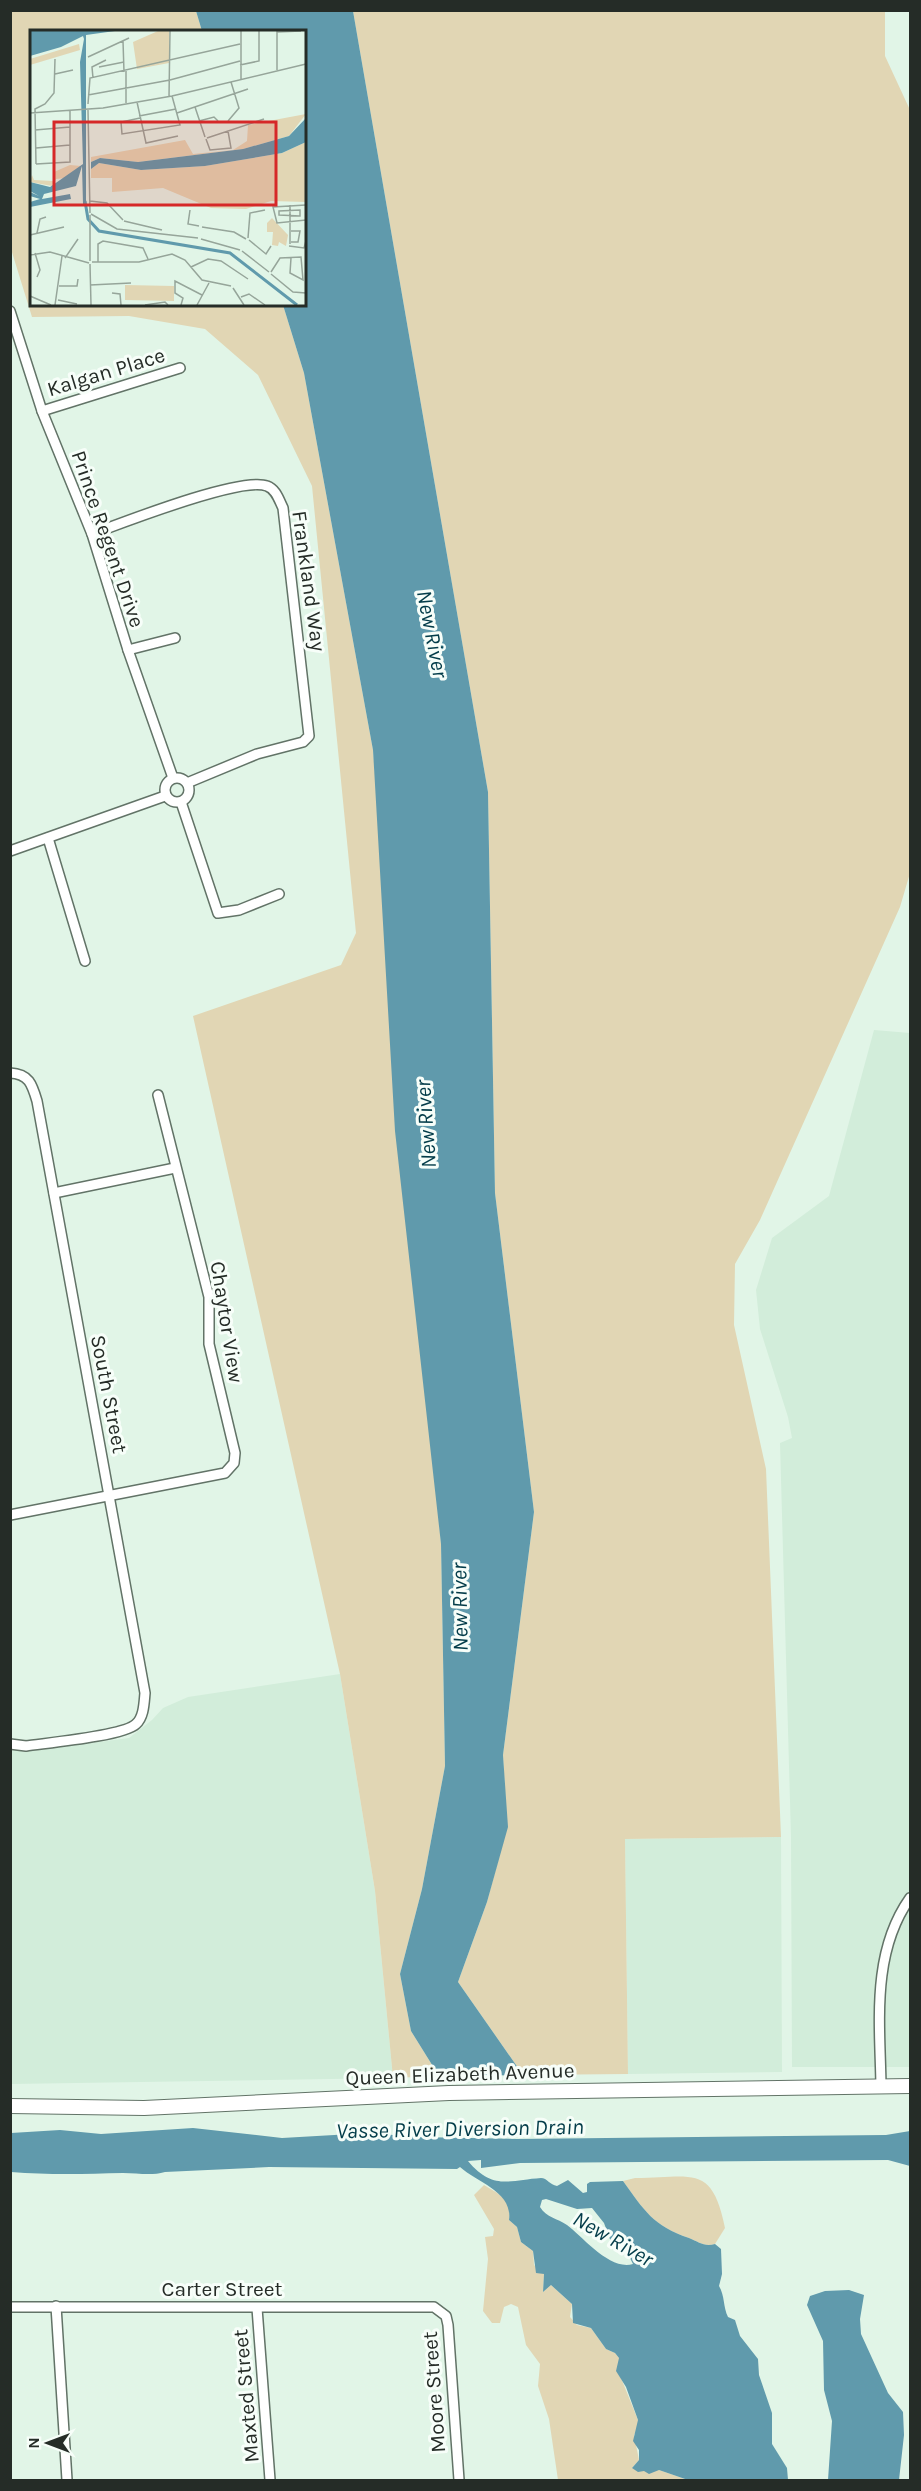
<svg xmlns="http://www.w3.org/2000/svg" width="921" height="2491" viewBox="0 0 921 2491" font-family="Karla,sans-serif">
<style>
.built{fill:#d2edda}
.green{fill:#e1d6b4}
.water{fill:#609aac;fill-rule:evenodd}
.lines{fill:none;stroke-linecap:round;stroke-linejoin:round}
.street-casing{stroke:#627367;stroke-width:12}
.secondary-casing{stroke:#627367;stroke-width:16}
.street{stroke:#fff;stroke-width:9}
.secondary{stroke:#fff;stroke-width:14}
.labels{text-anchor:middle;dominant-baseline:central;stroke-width:6;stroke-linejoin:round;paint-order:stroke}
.street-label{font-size:21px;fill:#252c27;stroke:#f7fef9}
.water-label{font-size:22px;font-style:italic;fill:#033c49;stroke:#f7fef9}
.inset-river{fill:none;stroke:#609aac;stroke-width:3}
.inset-road{fill:none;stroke:#96a59a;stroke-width:1.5}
.view{fill:#d62828;fill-opacity:0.15;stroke:#d62828;stroke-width:3}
.inset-edge{fill:none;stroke:#252c27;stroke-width:3}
</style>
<rect width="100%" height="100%" fill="#e1f5e7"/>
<g class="built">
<polygon points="874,1030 910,1033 910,2067 792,2067 791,1837 780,1443 792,1438 788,1417 760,1329 756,1290 772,1238 829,1196"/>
<polygon points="340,1674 375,1891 393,2078 11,2084 11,1749 31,1751 129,1738 152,1720 163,1708 188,1697"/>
<polygon points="781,1837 782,2072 628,2074 625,1839"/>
</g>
<g class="green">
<polygon points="10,11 196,11 202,31 32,32 32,304 283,305 304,373 373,750 441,1544 445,1766 422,1889 400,1974 411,2031 439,2076 393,2078 375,1891 340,1674 193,1016 341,965 356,933 312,486 258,375 205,329 129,316 32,317 11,249"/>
<polygon points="353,11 885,11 885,56 910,110 910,873 900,907 760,1220 735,1264 734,1325 766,1469 781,1837 625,1839 628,2074 523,2075 458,1982 487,1902 507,1827 503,1755 534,1512 495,1193 488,792"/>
<path d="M635,2178C692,2178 712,2163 725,2228L715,2244C704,2247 699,2242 689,2238C653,2226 644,2210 623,2181Z"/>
<path d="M484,2185C499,2194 513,2200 509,2220L517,2227L521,2242L533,2251L534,2265L544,2274L543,2292L551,2285L572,2304L570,2317L577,2325L591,2328L606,2349L615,2353L619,2358V2373L638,2420V2428L634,2435L639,2460L632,2468L659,2470L688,2480H558L549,2419L538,2386L540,2364L526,2345L518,2307L511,2304L504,2307L500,2323H492L483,2311L488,2259L485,2237L493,2236L494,2229L474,2195Z"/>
</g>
<g class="water">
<polygon points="196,11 353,11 488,792 495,1193 534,1512 503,1755 508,1827 487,1902 458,1982 523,2075 439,2076 411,2031 400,1974 422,1889 445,1766 441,1544 395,1131 373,750 304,373 283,305 304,304 304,32 202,31"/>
<path d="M193,2128L282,2138L369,2133L418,2137L517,2139L886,2135L910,2131V2166L888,2160L520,2163L481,2168V2160L468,2161C493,2191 510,2180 541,2178C547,2178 550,2185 557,2186L568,2180L583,2193L587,2192V2184L590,2182L623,2181C644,2210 653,2226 689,2238C699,2242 704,2247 715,2244L721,2249L722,2274L719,2286C725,2296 723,2307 728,2317L735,2320L740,2336L758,2359L759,2375L772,2413V2444L787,2468L788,2480H688L659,2470L649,2474L644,2471L638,2472L632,2468L639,2460V2450L633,2441L638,2420L626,2387L616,2371L619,2358L615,2353L606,2349L591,2328L573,2323L572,2304L551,2285L543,2292L544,2274L536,2273L533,2251L521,2242L517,2227L509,2220C513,2192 478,2183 460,2167L457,2169L269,2167L165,2172C151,2176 138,2173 123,2173C85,2174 48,2175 11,2172V2133L60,2130L101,2134ZM546,2199L577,2209L592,2208L604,2223L611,2242L628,2254L633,2264C610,2271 583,2237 567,2225C557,2218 547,2218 540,2207L542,2200Z"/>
<polygon points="849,2290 864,2295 860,2319 861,2334 888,2393 903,2412 904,2435 899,2480 828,2480 832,2421 824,2390 823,2341 807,2305 810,2296 825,2291"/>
</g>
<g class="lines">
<g class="street-casing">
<g id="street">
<polyline points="10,311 42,411 92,534 128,650 173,778"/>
<polyline points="42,411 180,368"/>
<path d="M92,534C122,523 241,476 267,486C276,489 279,500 283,508L309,736L303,742L257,754L187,783"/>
<polyline points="128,650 175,638"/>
<circle cx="177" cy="790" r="12"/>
<polyline points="181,802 218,913 239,910 279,894"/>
<polyline points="48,838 85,961"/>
<polyline points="10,851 165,796"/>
<path d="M10,1073C29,1074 32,1084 37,1101L145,1693C144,1703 144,1717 136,1724C124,1736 46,1743 26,1746L10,1744"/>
<polyline points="54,1193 175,1168"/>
<polyline points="10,1515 225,1473 234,1463 235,1453 209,1344 209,1297 158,1095"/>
<path d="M881,2086C880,2023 871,1953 910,1898"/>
<polyline points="56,2306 67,2480"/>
<polyline points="10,2307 434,2307 446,2316 448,2325 459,2480"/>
<polyline points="257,2308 270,2480"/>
</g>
</g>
<g class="secondary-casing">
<polyline id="secondary" points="10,2106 144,2108 449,2093 910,2086"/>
</g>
<use href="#street" class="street"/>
<use href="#secondary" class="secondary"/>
</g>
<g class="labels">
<g class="street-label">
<text transform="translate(106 372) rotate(-17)">Kalgan Place</text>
<text transform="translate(108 539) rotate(71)">Prince Regent Drive</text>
<text transform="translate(309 581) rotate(82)">Frankland Way</text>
<text transform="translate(227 1322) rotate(81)">Chaytor View</text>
<text transform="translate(109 1394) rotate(79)">South Street</text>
<text transform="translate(460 2074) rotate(-2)">Queen Elizabeth Avenue</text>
<text x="222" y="2289">Carter Street</text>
<text transform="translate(434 2392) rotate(-94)">Moore Street</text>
<text transform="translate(246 2396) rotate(-95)">Maxted Street</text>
</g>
<g class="water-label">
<text transform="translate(432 634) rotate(79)">New River</text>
<text transform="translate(426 1124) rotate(-94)">New River</text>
<text transform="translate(460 1607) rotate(-91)">New River</text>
<text transform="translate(460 2129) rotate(-1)">Vasse River Diversion Drain</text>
<text transform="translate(613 2239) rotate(30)">New River</text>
</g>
</g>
<g transform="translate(30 30)">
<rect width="276" height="276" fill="#e1f5e7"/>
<path d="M128,1H139V33L107,39L103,12ZM49,14L50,20L0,35V29ZM276,84L259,106L213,119L108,132L70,128L61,132V127L155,110L163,124L203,120L217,111L218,95ZM276,112V172L241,171L216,179L181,178L133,158L82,162V148H61V139L69,133L111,140L175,136L252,123ZM40,135L51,136L36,148L26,149L22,156L0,152L2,145L4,150L23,151L24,142ZM242,188L258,205L256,216L249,212L248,216L242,215L243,202H237V193ZM95,255L144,256V271L95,270Z" fill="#e1d6b4"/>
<path d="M0,1H85L56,5V175L53,174L52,136L46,156L14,164L12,169L40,164L41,169L0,177V172L10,169L0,166V162L9,166L0,161V152L20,157L53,134L50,32L54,9L53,6L31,17L0,26ZM276,88V112L252,123L175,136L111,140L69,133L61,139V132L70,128L108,132L213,119L259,106Z" fill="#609aac"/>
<path class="inset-river" d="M55,171L58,189L69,201L200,223L267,275"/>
<path class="inset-road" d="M211,1V49M247,2L271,1M93,11L94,42M58,27L99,8M210,35L229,31V1M69,37L94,32M247,40V1M96,41V73M25,44L43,40M63,48L62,37L76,30M58,65L140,50L210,31M139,67L140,1M107,72L116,113L148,106M58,74L60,48L210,14M165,77L175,107M58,80L60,183M0,83L73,78L142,66L276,34M147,83L218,59M109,86L146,79M110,88L91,92L92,104L150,95L142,66M169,91L184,87L188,91M198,91L209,78L201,52M5,100L40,97M177,108L234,89M176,109L180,120L201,118L198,101M6,118L40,115M6,134L5,79L15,74L24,63L25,29M6,134L40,132V81M60,171L77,173L93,190M276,175L243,177L247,193L276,190M160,180L158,194L169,196M270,180V186L249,185V181ZM61,184L87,199L168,208M60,185V231M94,191L132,200M172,197L204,202L216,209M261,201H270L268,212H261M7,203L10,189L16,187M0,205L34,197M218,208L220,183L235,180M171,209L210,220M219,210L236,224L241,216M260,214V175M259,216L274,218L276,211M212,221L239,242M5,223L10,240L7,247M0,225L20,222L59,233M35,228L48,209M62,232H109L142,224L155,230L172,250L201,256M68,232V214L73,211L113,218L118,229M60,234L61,275M161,237L178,229L191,231L218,249M241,242L250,228L271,227L273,250L260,243L261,228M241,244L263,262L276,263M60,255L101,253M29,256H47L48,249M203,258L214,275M82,263L90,264L91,275M0,266L21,275M211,267L219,264L235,275M28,270L47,274M25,275L32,226M115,275L135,272L138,275M151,275L153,268L145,263V251L172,265M167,275L179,253"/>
<path class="view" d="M24,92H246V175H24Z"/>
<rect width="276" height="276" class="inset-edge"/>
</g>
<rect width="921" height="2491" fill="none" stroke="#252c27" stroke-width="24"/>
<g transform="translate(48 2443) rotate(270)" stroke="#f7fef9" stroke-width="4.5" paint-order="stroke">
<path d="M0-4.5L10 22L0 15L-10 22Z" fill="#252c27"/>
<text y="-9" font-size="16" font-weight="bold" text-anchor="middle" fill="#252c27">N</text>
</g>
</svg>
